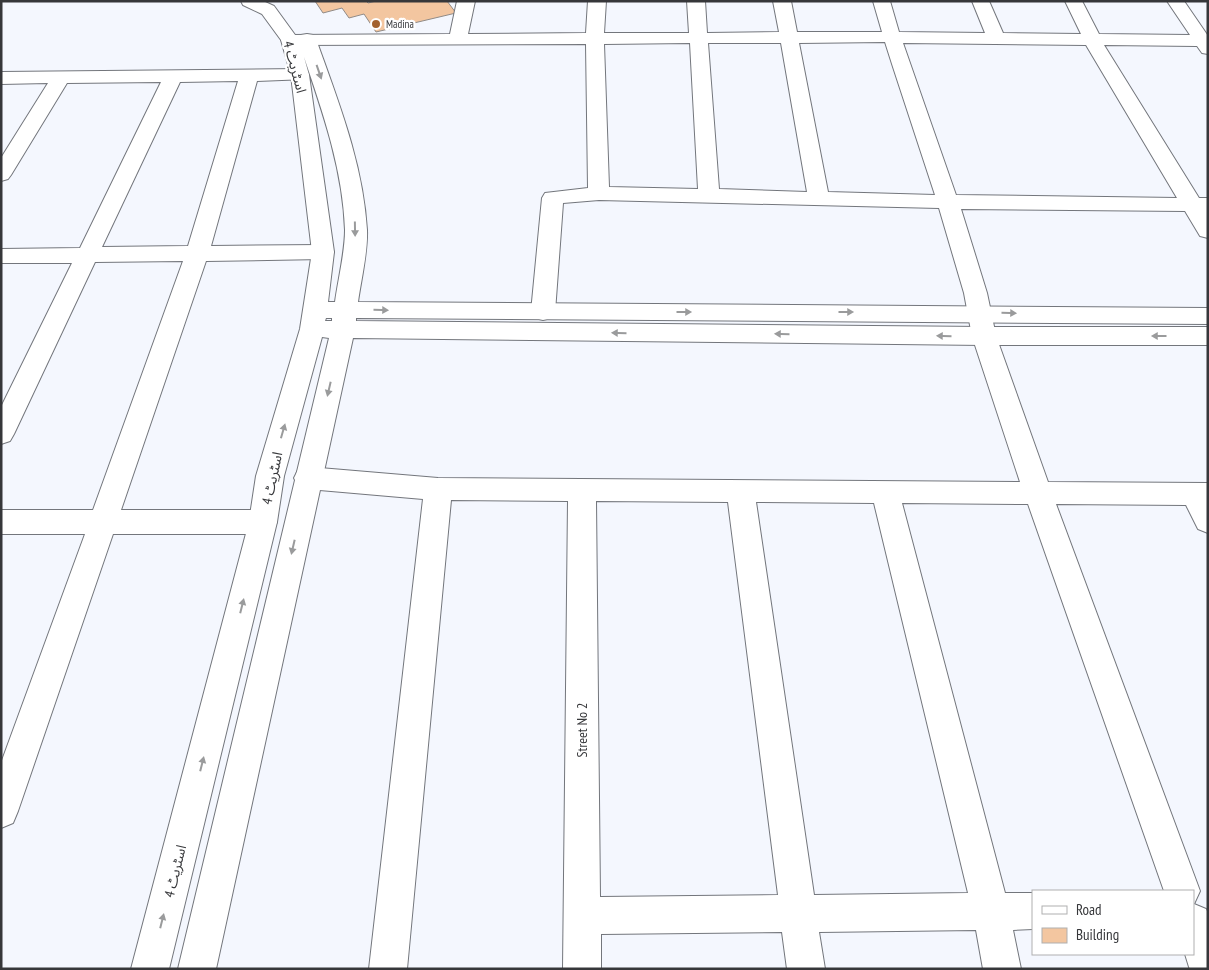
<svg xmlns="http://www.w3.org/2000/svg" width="1209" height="970" viewBox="0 0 1209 970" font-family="'PT Sans Narrow','Noto Sans Arabic',sans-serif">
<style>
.building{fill:#f3c6a0;stroke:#918b87}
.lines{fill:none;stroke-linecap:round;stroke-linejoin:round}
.minor-casing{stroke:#73767c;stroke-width:2}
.major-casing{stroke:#73767c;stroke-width:2}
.minor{fill:#fff;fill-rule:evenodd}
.major{fill:#fff;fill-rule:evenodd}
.oneway{fill:#9a9b9c}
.poi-dot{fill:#a3612e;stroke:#fff;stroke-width:2}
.labels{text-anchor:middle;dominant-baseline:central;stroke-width:4.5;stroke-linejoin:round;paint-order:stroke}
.far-poi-label{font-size:11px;fill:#36373a;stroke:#fff;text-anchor:start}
.street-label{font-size:14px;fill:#36373a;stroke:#fff}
</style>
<rect width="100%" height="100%" fill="#f4f7fe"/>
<polygon class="building" points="315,1 366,1 368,3 376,1 447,1 456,13 376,32 364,14 349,18 342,8 323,13"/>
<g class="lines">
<g class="minor-casing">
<g id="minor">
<path d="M457,1H475L468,34L586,33L588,1H606L604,33H689L687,1H705L707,33L779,32L773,1H791L797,32H882L873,1H890L899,32L985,33L972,1H989L1003,33L1081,34L1065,1H1082L1099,34L1190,35L1167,1H1184L1208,36V54L1202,53L1197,46L1104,45L1199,198H1208V238L1200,236L1185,211L961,209L987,293L996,336L1048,482L1208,483V533L1198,529L1186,505L1056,504L1200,891L1194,904L1206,909L1208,913V969H1190L1189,967L1185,954H1193V891H1164L1028,504L902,503L1005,893H1033V929L1013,930L1021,969H983L976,930L819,932L825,969H787L782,932L601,934V969H563L568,501L451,500L407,969H369L423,499L308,489L298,486L294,478L298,470L308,467L438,478L1020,482L972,336L964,293L939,208L599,200L563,203L555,312L551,318L543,320L535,318L531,312L542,198L545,193L588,188L586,44L290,45L284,44L281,40L284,36L290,35L450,34ZM885,42L892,64L935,195L828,192L799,43ZM690,43L698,189L609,187L604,44ZM708,43H781L807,192L719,189ZM903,43L1086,45L1177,198L956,195ZM596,501L728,502L778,895L600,897ZM756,502L874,503L968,893L814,895Z"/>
<path d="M300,69L307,71L309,75L307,79L257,81L211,246L323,245L331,247L334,252L331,257L323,259L206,261L121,510H263L273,514L277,522L273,530L263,534H113L18,811L13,823L1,828V763L85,534H1V510H93L183,261L95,262L14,434L10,441L1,444V407L72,263H1V249L80,248L161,82L67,83L11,175L8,179L1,181V158L48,83L1,84V72ZM238,81L188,246L102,247L180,82Z"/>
</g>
</g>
<g class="major-casing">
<path id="major" d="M241,1H263L274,6L298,39L301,35L307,34L313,35L316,39C338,101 363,163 367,230C368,252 361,280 358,302L1208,308V324L356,318V321L984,327H1208V345H984L353,338L216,969H178L329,338L322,337L284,476L277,522L169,969H131L249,522L256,476L300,329L312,252L291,75L281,40L262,14L243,5ZM304,57C323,113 343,170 345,230C345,252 338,280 335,302H328L334,252L309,75ZM326,318H332V321H325Z"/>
</g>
<use href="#minor" class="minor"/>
<use href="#major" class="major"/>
</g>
<defs><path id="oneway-solid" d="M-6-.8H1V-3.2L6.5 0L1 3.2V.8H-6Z" transform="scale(1.25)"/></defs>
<g class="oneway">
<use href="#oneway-solid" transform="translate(319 72) rotate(71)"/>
<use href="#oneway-solid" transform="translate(355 229) rotate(89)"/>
<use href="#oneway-solid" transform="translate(381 310) rotate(1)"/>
<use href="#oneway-solid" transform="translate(684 312)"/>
<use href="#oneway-solid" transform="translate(846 312)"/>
<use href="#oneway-solid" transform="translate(1009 313) rotate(1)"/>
<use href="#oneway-solid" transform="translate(619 333) rotate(-179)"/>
<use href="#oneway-solid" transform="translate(782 334) rotate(-179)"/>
<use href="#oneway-solid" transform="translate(944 336) rotate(-179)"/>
<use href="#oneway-solid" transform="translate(1159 336) rotate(-180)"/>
<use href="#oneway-solid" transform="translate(329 389) rotate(103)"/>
<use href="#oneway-solid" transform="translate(283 431) rotate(-74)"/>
<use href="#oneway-solid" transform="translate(293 547) rotate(103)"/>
<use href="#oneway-solid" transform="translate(242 606) rotate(-76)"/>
<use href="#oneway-solid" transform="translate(202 764) rotate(-76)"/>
<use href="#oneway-solid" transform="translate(162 921) rotate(-76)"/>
</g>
<circle class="poi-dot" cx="376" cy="24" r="5"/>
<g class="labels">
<g class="far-poi-label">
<text x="386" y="24">Madina</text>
</g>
<g class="street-label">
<text transform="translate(295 67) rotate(75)">اسٹریٹ 4</text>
<text transform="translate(272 478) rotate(-78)">اسٹریٹ 4</text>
<text transform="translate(582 730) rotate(-90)">Street No 2</text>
<text transform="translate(175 871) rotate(-76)">اسٹریٹ 4</text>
</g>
</g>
<rect width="1209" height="970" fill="none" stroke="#36373a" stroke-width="5"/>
<rect x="1032" y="890" width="162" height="65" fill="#ffffff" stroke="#afafb0"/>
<rect x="1042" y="906" width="25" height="8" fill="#ffffff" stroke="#afafb0"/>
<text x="1076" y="915" font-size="15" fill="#36373a">Road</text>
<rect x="1042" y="928" width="25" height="15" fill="#f3c6a0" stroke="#afafb0"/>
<text x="1076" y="940" font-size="15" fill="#36373a">Building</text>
</svg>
